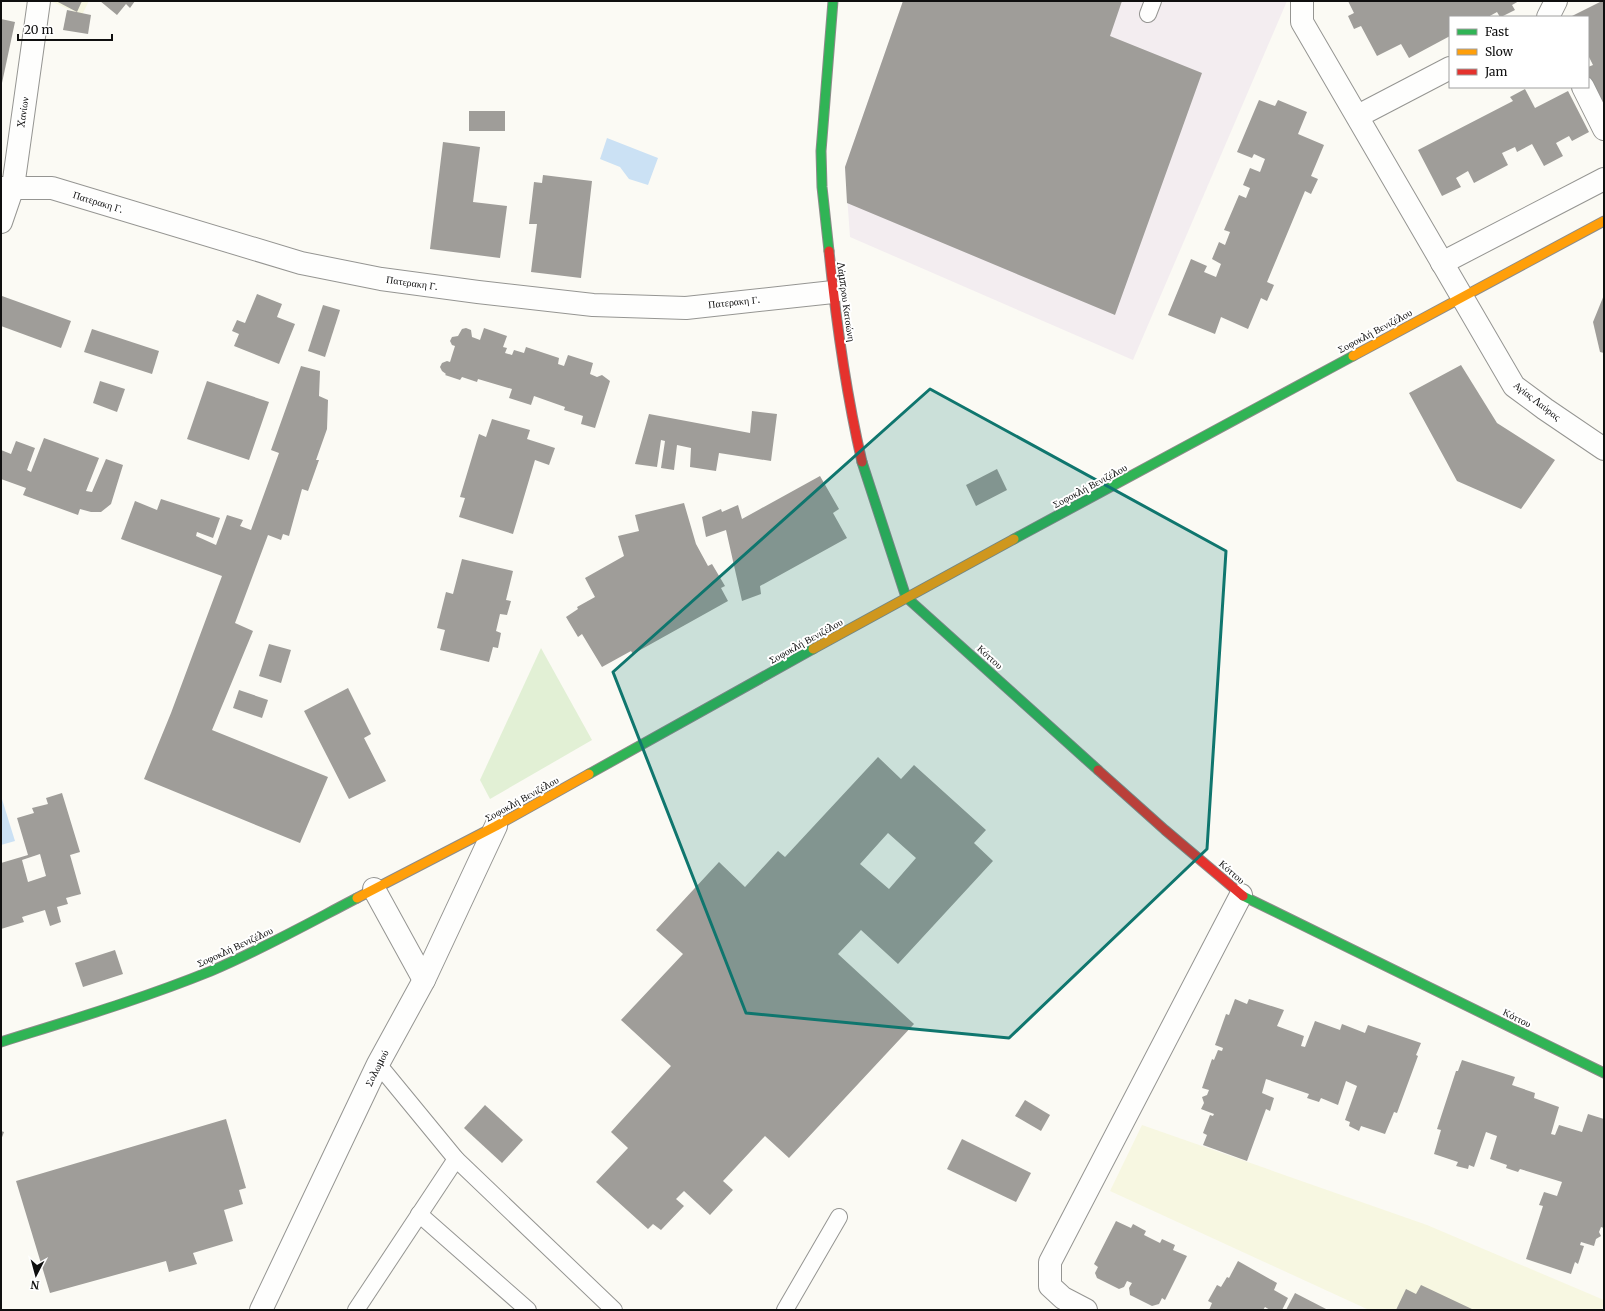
<svg xmlns="http://www.w3.org/2000/svg" width="1605" height="1311" viewBox="0 0 1605 1311" font-family="Merriweather,serif">
<style>
.industrial{fill:#f3edf0}
.farmland{fill:#f7f7e1}
.green{fill:#e2f0d5}
.water{fill:#cbe1f4}
.building{fill:#9f9d99;fill-rule:evenodd}
.lines{fill:none;stroke-linecap:round;stroke-linejoin:round}
.lane-casing{stroke:#959592;stroke-width:18}
.street-casing{stroke:#959592;stroke-width:24}
.fast-casing{stroke:#8c8b89;stroke-width:11}
.slow-casing{stroke:#8c8b89;stroke-width:11}
.jam-casing{stroke:#8c8b89;stroke-width:11}
.lane{stroke:#fefefd;stroke-width:16}
.street{stroke:#fefefd;stroke-width:22}
.fast{stroke:#30b455;stroke-width:9}
.slow{stroke:#ff9f0a;stroke-width:9}
.jam{stroke:#e5322d;stroke-width:9}
.marked{fill:#0f766e;fill-opacity:0.2;stroke:#0f766e;stroke-width:3;stroke-linejoin:round}
.labels{text-anchor:middle;dominant-baseline:central;stroke-width:4;stroke-linejoin:round;paint-order:stroke}
.street-label{font-size:10px;fill:#0f0f0f;stroke:#fff}
</style>
<rect width="100%" height="100%" fill="#fbfaf4"/>
<polygon class="industrial" points="903,1 1287,1 1133,360 850,237 845,167"/>
<g class="farmland">
<polygon points="50,1 89,1 82,15"/>
<polygon points="1142,1125 1427,1225 1604,1300 1604,1304 1601,1310 1369,1310 1110,1191"/>
</g>
<polygon class="green" points="541,648 592,740 490,799 480,780"/>
<g class="water">
<polygon points="607,138 658,158 648,185 629,179 620,167 600,159"/>
<polygon points="1,796 15,841 1,845"/>
</g>
<g class="building">
<polygon points="56,1 82,1 77,12"/>
<polygon points="100,1 135,1 130,8 126,4 117,15"/>
<polygon points="903,1 1122,1 1110,36 1202,73 1115,315 847,203 845,167"/>
<polygon points="1348,1 1403,2 1519,1 1512,5 1515,10 1501,17 1500,17 1497,12 1488,17 1450,17 1450,36 1409,58 1401,44 1377,56 1361,26 1354,29 1348,16 1354,13"/>
<polygon points="1602,1 1604,1 1604,113 1588,81 1588,67 1593,65 1588,55 1588,17 1570,17"/>
<polygon points="67,10 91,15 88,34 63,30"/>
<polygon points="1,19 15,22 2,83 1,83"/>
<polygon points="1525,89 1535,108 1568,91 1589,132 1572,141 1569,136 1556,143 1563,156 1544,166 1532,144 1517,152 1515,147 1502,153 1508,165 1474,183 1468,171 1456,178 1461,187 1442,196 1418,150 1513,101 1510,97"/>
<polygon points="1259,100 1275,106 1278,100 1307,112 1298,134 1324,145 1311,176 1318,179 1311,194 1305,191 1267,282 1274,285 1267,301 1261,298 1248,329 1221,317 1215,334 1168,315 1191,259 1207,266 1204,272 1216,277 1221,264 1212,259 1219,242 1225,245 1230,232 1224,230 1239,195 1246,198 1250,188 1243,185 1250,168 1260,172 1265,159 1254,154 1252,158 1237,152"/>
<rect x="469" y="111" width="36" height="20"/>
<polygon points="443,142 480,147 473,202 507,206 500,258 430,249"/>
<polygon points="543,175 592,181 581,278 531,272 537,224 529,224 534,182 542,183"/>
<polygon points="257,294 282,304 277,317 295,324 279,364 234,346 239,334 232,331 237,320 245,323"/>
<polygon points="1604,295 1604,353 1600,352 1593,322"/>
<polygon points="2,296 71,321 61,348 1,326"/>
<polygon points="323,305 340,310 325,357 308,351"/>
<polygon points="466,328 471,330 472,337 480,340 484,328 507,336 503,347 507,348 505,353 512,355 514,350 524,353 526,347 559,358 558,364 564,366 568,355 593,363 590,374 597,377 602,375 610,381 595,428 581,424 583,416 564,410 565,407 534,396 531,405 509,398 512,389 478,379 477,382 462,377 460,380 445,375 446,374 442,371 440,367 442,363 447,361 450,362 455,346 452,345 450,341 452,337 458,336 462,329"/>
<polygon points="92,329 159,351 152,374 84,352"/>
<polygon points="1461,365 1497,423 1555,460 1521,509 1457,481 1409,393"/>
<polygon points="301,366 320,371 319,396 328,400 327,429 316,460 319,460 308,491 302,489 289,536 283,534 281,540 268,535 235,623 253,631 212,730 328,777 300,843 144,779 171,713 222,576 121,539 135,501 157,510 161,499 220,518 213,538 197,532 196,536 216,545 227,515 243,520 240,526 251,530 279,453 271,450"/>
<polygon points="100,381 125,389 117,412 93,403"/>
<polygon points="207,381 269,402 249,460 187,439"/>
<polygon points="752,411 777,414 771,461 719,453 716,471 690,467 691,448 677,445 674,470 661,468 665,441 661,440 657,467 635,464 649,414 750,433"/>
<polygon points="492,419 530,430 527,439 555,448 549,465 535,460 513,534 459,517 465,498 460,497 479,434 486,437"/>
<polygon points="44,438 99,458 86,491 92,492 106,459 123,465 111,504 101,512 91,512 80,509 78,515 23,495 26,488 1,479 1,450 11,454 16,441 35,448 27,470 31,472"/>
<polygon points="997,469 1007,490 976,506 966,485"/>
<polygon points="820,476 839,509 833,513 847,538 760,586 761,594 742,601 726,530 706,537 702,517 721,509 722,512 738,505 742,519"/>
<polygon points="684,503 696,544 708,566 712,564 725,586 721,588 728,601 633,654 631,651 602,667 582,634 578,637 566,617 578,609 577,607 595,597 585,578 624,556 618,536 639,531 635,515"/>
<polygon points="462,559 513,571 506,600 511,601 507,615 500,614 496,631 501,633 498,648 493,647 489,662 440,650 445,630 437,628 446,592 453,594"/>
<polygon points="269,644 291,650 281,683 259,676"/>
<polygon points="348,688 371,734 364,738 386,781 349,799 304,711"/>
<polygon points="239,690 268,700 262,718 233,708"/>
<path d="M878,757L901,779L914,765L986,830L974,843L993,861L898,964L861,930L838,954L914,1024L789,1158L765,1136L723,1181L733,1190L710,1215L684,1191L676,1199L684,1206L661,1230L653,1224L648,1229L596,1182L628,1148L611,1132L671,1066L621,1020L683,954L656,930L719,862L745,887L778,851L785,857ZM888,833L916,858L889,889L860,864Z"/>
<path d="M62,793L80,852L70,855L81,894L66,898L68,904L57,907L61,922L50,926L45,910L22,917L24,922L1,929V863L28,855L17,818L34,813L32,808L48,804L46,798ZM40,854L46,876L28,882L22,860Z"/>
<polygon points="115,950 123,974 83,987 75,963"/>
<polygon points="1235,999 1247,1004 1249,999 1284,1010 1277,1026 1304,1036 1301,1046 1305,1047 1315,1021 1340,1030 1342,1024 1365,1033 1368,1025 1421,1043 1416,1055 1418,1056 1397,1113 1394,1112 1385,1134 1361,1126 1359,1131 1349,1126 1350,1122 1345,1120 1357,1086 1346,1081 1338,1105 1321,1098 1319,1102 1307,1098 1309,1094 1266,1079 1262,1093 1274,1098 1270,1111 1266,1109 1247,1161 1203,1145 1207,1135 1203,1133 1210,1115 1213,1116 1214,1114 1201,1109 1204,1103 1202,1097 1207,1095 1209,1090 1202,1088 1212,1059 1214,1060 1218,1050 1222,1051 1223,1048 1215,1045 1226,1014 1229,1015"/>
<polygon points="1462,1060 1515,1077 1512,1085 1535,1093 1534,1098 1559,1107 1551,1134 1555,1135 1559,1125 1582,1132 1588,1114 1604,1119 1604,1228 1601,1227 1599,1232 1601,1236 1596,1239 1594,1246 1581,1242 1580,1245 1584,1246 1578,1264 1575,1262 1571,1274 1526,1259 1543,1206 1539,1205 1544,1192 1557,1196 1562,1182 1520,1169 1518,1172 1506,1168 1507,1165 1490,1159 1497,1136 1486,1132 1474,1167 1469,1165 1468,1169 1456,1166 1458,1162 1434,1154 1441,1130 1437,1129 1456,1071 1458,1071"/>
<polygon points="1025,1100 1050,1115 1041,1131 1015,1116"/>
<polygon points="485,1105 523,1140 502,1163 464,1128"/>
<polygon points="226,1119 246,1188 239,1190 243,1204 224,1210 233,1241 193,1253 197,1264 169,1272 166,1261 50,1293 16,1181"/>
<polygon points="1,1131 4,1132 1,1140"/>
<polygon points="962,1139 1031,1173 1016,1202 947,1169"/>
<polygon points="1116,1221 1131,1228 1133,1224 1146,1231 1144,1235 1160,1243 1162,1239 1175,1245 1173,1250 1187,1256 1165,1300 1162,1298 1159,1304 1152,1306 1130,1295 1129,1288 1132,1283 1127,1281 1124,1287 1119,1289 1097,1278 1095,1273 1098,1267 1094,1264"/>
<polygon points="1238,1261 1277,1283 1274,1290 1288,1298 1282,1310 1270,1310 1265,1307 1263,1310 1209,1310 1212,1303 1208,1301 1217,1285 1221,1287 1227,1277 1229,1278"/>
<polygon points="1421,1285 1474,1310 1396,1310 1406,1289 1416,1294"/>
<polygon points="1295,1293 1328,1310 1286,1310"/>
</g>
<g class="lines">
<g class="lane-casing">
<g id="lane">
<polyline points="1148,14 1153,1"/>
<polyline points="378,1064 456,1159 614,1310"/>
<polyline points="419,1214 528,1310"/>
<polyline points="356,1310 456,1159"/>
<polyline points="785,1310 839,1217"/>
</g>
</g>
<g class="street-casing">
<g id="street">
<polyline points="1302,1 1302,22 1514,386 1545,409 1604,449"/>
<polyline points="1548,17 1556,1"/>
<polyline points="1583,87 1604,129"/>
<polyline points="1358,116 1450,68"/>
<polyline points="1,188 52,188 301,263 381,279 478,292 593,305 686,308 833,292"/>
<polyline points="1,222 13,187 39,1"/>
<polyline points="1442,263 1604,179"/>
<polyline points="374,889 424,980"/>
<polyline points="261,1310 378,1064 424,980 496,826"/>
<polyline points="1086,1310 1063,1298 1050,1286 1050,1262 1241,895"/>
</g>
</g>
<g class="fast-casing">
<g id="fast">
<polyline points="829,251 822,187 821,151 833,1"/>
<polyline points="862,462 906,597 1098,770"/>
<polyline points="1014,539 1353,356"/>
<polyline points="589,774 813,649"/>
<polyline points="1243,896 1604,1073"/>
<path d="M1,1042C71,1020 142,999 211,971C261,950 309,923 357,898"/>
</g>
</g>
<g class="slow-casing">
<g id="slow">
<polyline points="1353,356 1604,221"/>
<polyline points="813,649 1014,539"/>
<polyline points="357,898 496,826 589,774"/>
</g>
</g>
<g class="jam-casing">
<g id="jam">
<path d="M829,251C836,321 846,393 862,462"/>
<polyline points="1098,770 1165,830 1243,896"/>
</g>
</g>
<use href="#lane" class="lane"/>
<use href="#street" class="street"/>
<use href="#fast" class="fast"/>
<use href="#slow" class="slow"/>
<use href="#jam" class="jam"/>
</g>
<path class="marked" d="M930,389L1226,551L1207,849L1009,1038L746,1013L613,672Z"/>
<g class="labels">
<g class="street-label">
<text transform="translate(23 112) rotate(-82)">Χανίων</text>
<text transform="translate(98 202) rotate(17)">Πατερακη Γ.</text>
<text transform="translate(412 283) rotate(8)">Πατερακη Γ.</text>
<text transform="translate(734 302) rotate(-6)">Πατερακη Γ.</text>
<text transform="translate(846 302) rotate(82)">Λάμπρου Κατσώνη</text>
<text transform="translate(1375 331) rotate(-28)">Σοφοκλή Βενιζέλου</text>
<text transform="translate(1537 401) rotate(38)">Αγίας Λαύρας</text>
<text transform="translate(1090 486) rotate(-28)">Σοφοκλή Βενιζέλου</text>
<text transform="translate(806 641) rotate(-29)">Σοφοκλή Βενιζέλου</text>
<text transform="translate(990 657) rotate(42)">Κόττου</text>
<text transform="translate(522 799) rotate(-29)">Σοφοκλή Βενιζέλου</text>
<text transform="translate(1232 872) rotate(41)">Κόττου</text>
<text transform="translate(235 947) rotate(-25)">Σοφοκλή Βενιζέλου</text>
<text transform="translate(1517 1018) rotate(26)">Κόττου</text>
<text transform="translate(377 1068) rotate(-63)">Σολωμού</text>
</g>
</g>
<rect width="1605" height="1311" fill="none" stroke="#0f0f0f" stroke-width="4"/>
<rect x="1449" y="16" width="140" height="72" fill="#ffffff" stroke="#9f9f9f"/>
<rect x="1457" y="29" width="20" height="6" fill="#30b455" stroke="#9f9f9f"/>
<text x="1485" y="36" font-size="12" fill="#0f0f0f">Fast</text>
<rect x="1457" y="49" width="20" height="6" fill="#ff9f0a" stroke="#9f9f9f"/>
<text x="1485" y="56" font-size="12" fill="#0f0f0f">Slow</text>
<rect x="1457" y="69" width="20" height="6" fill="#e5322d" stroke="#9f9f9f"/>
<text x="1485" y="76" font-size="12" fill="#0f0f0f">Jam</text>
<g transform="translate(36 1275) rotate(186)" stroke="#ffffff" stroke-width="3" paint-order="stroke">
<path d="M0-3L7 15L0 10L-7 15Z" fill="#0f0f0f"/>
<text y="-6" font-size="11" font-weight="bold" text-anchor="middle" fill="#0f0f0f">N</text>
</g>
<path d="M18 34v6h94v-6" fill="none" stroke="#0f0f0f" stroke-width="2"/>
<text x="24" y="34" font-size="12" fill="#0f0f0f" stroke="#ffffff" stroke-width="3" paint-order="stroke">20 m</text>
</svg>
